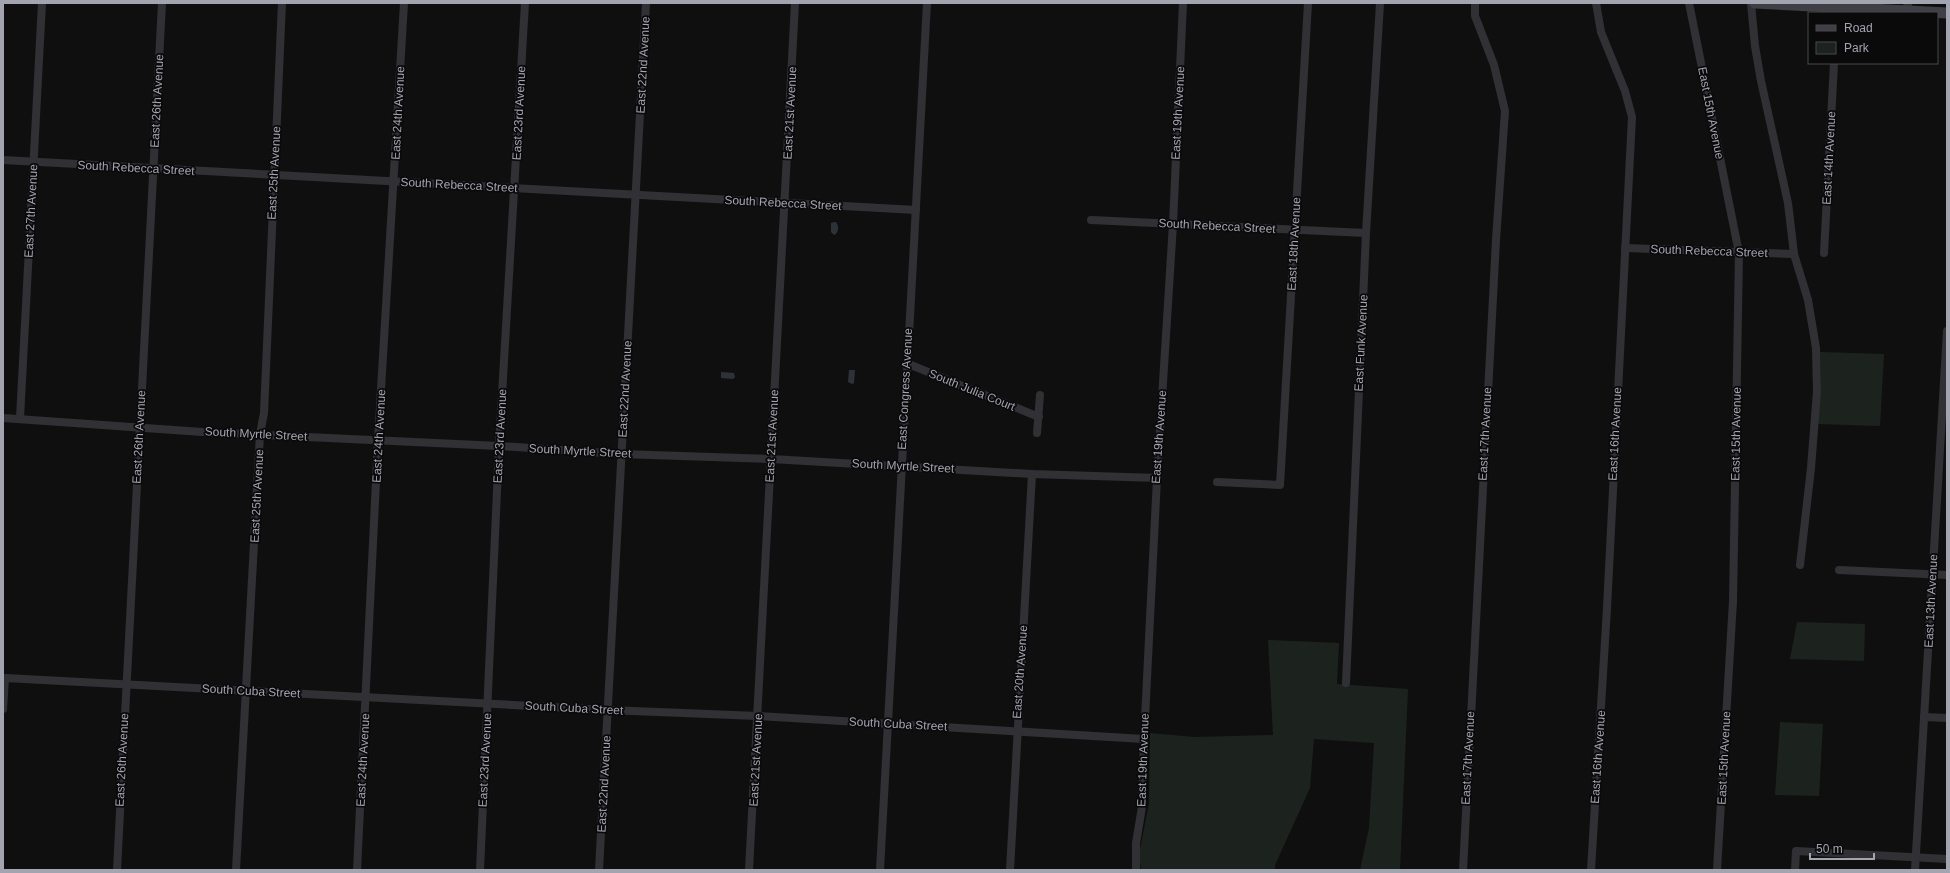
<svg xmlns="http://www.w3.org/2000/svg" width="1950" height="873" viewBox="0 0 1950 873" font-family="Arial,sans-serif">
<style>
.green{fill:#1c231e}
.water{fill:#2d3239}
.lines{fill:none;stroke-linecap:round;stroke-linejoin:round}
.minor{stroke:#313135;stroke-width:8}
.secondary{stroke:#3f3f45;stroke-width:11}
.labels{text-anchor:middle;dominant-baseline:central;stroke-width:3.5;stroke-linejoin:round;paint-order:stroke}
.street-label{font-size:12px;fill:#a2a4b0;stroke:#0b0a0b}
</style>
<rect width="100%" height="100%" fill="#100f10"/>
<g class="green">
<polygon points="1820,352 1884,354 1880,426 1817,424 1821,389"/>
<polygon points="1797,622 1865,624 1864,661 1790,659"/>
<polygon points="1268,640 1339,643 1337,684 1408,689 1400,870 1360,870 1369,828 1374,743 1314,739 1310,788 1275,865 1275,870 1141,870 1139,854 1149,804 1150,733 1194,737 1273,735"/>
<polygon points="1780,722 1823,724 1819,796 1775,795"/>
</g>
<g class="water">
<path d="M834,222H836C839,226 839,233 834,235L831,232V223Z"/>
<polygon points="849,370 855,370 854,383 852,384 848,382"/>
<polygon points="721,372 734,373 735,377 733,379 721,378"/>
</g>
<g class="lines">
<g class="minor">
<polyline points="1689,3 1739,253 1733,601 1717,870"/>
<polyline points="1751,3 1755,46 1761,81 1788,203 1794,254 1808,300 1816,348 1817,391 1811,468 1800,565"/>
<polyline points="1907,3 1910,11"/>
<polyline points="3,160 916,210"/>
<polyline points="1091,220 1366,233"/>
<polyline points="1625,248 1794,254"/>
<polyline points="1824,253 1834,63"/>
<polyline points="906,363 1039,417"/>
<polyline points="3,418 202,432 499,446 621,454 771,459 1032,474 1157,478"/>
<polyline points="20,418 42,3"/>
<polyline points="1037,433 1040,395"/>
<polyline points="1217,482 1280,485 1308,3"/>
<polyline points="1839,570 1947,575"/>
<polyline points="1346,683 1366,233 1380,3"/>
<polyline points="3,709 5,678 608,710 758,716 1144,739"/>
<polyline points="1924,717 1947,718"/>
<polyline points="117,870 162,3"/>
<polyline points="236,870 260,434 264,413 282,3"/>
<polyline points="357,870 378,440 404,3"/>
<polyline points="480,870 499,446 525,3"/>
<polyline points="599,870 646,3"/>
<polyline points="749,870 795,3"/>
<polyline points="880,870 927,3"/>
<polyline points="1010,870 1032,474"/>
<polyline points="1136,870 1136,843 1142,807 1144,739 1157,478 1173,224 1183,3"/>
<polyline points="1463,870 1496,240 1505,111 1494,65 1475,16 1475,3"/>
<polyline points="1591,870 1607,608 1632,117 1625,91 1601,32 1596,3"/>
<polyline points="1795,870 1796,851 1947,859"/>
<polyline points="1915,870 1947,331"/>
</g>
<polyline class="secondary" points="1755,3 1947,13"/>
</g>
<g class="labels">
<g class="street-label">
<text transform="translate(643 65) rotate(-87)">East 22nd Avenue</text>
<text transform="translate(157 101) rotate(-87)">East 26th Avenue</text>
<text transform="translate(398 113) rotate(-87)">East 24th Avenue</text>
<text transform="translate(519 113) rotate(-87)">East 23rd Avenue</text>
<text transform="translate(790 113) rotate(-87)">East 21st Avenue</text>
<text transform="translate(1178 113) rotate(-87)">East 19th Avenue</text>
<text transform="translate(1711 113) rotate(79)">East 15th Avenue</text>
<text transform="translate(1829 158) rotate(-87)">East 14th Avenue</text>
<text transform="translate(136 168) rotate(3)">South Rebecca Street</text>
<text transform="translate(274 173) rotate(-87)">East 25th Avenue</text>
<text transform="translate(459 185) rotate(3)">South Rebecca Street</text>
<text transform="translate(783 203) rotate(3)">South Rebecca Street</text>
<text transform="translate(31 211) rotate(-87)">East 27th Avenue</text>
<text transform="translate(1217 226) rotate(3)">South Rebecca Street</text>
<text transform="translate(1294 244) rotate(-87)">East 18th Avenue</text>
<text transform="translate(1709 251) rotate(2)">South Rebecca Street</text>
<text transform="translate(1361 343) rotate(-87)">East Funk Avenue</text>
<text transform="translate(625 389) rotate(-87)">East 22nd Avenue</text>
<text transform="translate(905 389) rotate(-87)">East Congress Avenue</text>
<text transform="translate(972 390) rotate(22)">South Julia Court</text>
<text transform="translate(256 434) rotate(3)">South Myrtle Street</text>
<text transform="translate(1485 434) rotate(-87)">East 17th Avenue</text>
<text transform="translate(1615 434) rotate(-87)">East 16th Avenue</text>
<text transform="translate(1736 434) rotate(-89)">East 15th Avenue</text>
<text transform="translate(379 436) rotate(-87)">East 24th Avenue</text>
<text transform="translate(500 436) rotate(-87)">East 23rd Avenue</text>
<text transform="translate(772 436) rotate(-87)">East 21st Avenue</text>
<text transform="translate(139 437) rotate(-87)">East 26th Avenue</text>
<text transform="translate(1159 437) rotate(-86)">East 19th Avenue</text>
<text transform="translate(580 451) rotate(3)">South Myrtle Street</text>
<text transform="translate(903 466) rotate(3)">South Myrtle Street</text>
<text transform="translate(257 496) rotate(-87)">East 25th Avenue</text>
<text transform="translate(1931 601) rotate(-87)">East 13th Avenue</text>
<text transform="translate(1020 672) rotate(-86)">East 20th Avenue</text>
<text transform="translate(251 691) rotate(3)">South Cuba Street</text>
<text transform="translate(574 708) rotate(3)">South Cuba Street</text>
<text transform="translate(898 724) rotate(3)">South Cuba Street</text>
<text transform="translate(1598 757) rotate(-86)">East 16th Avenue</text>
<text transform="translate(1468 758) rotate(-87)">East 17th Avenue</text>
<text transform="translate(1724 758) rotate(-87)">East 15th Avenue</text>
<text transform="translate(122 760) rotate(-87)">East 26th Avenue</text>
<text transform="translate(363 760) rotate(-87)">East 24th Avenue</text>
<text transform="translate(485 760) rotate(-87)">East 23rd Avenue</text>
<text transform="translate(756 760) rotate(-87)">East 21st Avenue</text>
<text transform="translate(1143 760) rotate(-88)">East 19th Avenue</text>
<text transform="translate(604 784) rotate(-87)">East 22nd Avenue</text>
</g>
</g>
<rect width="1950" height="873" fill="none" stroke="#a2a4b0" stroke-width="8"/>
<rect x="1808" y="12" width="130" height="52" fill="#0b0a0b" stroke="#47484d"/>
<rect x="1816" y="25" width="20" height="6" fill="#3f3f45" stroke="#47484d"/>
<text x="1844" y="32" font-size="12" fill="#a2a4b0">Road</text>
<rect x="1816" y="42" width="20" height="12" fill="#1c231e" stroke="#47484d"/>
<text x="1844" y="52" font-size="12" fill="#a2a4b0">Park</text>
<path d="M1810 853v6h64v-6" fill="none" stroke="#a2a4b0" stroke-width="2"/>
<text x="1816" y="853" font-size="12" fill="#a2a4b0" stroke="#0b0a0b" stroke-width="3" paint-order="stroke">50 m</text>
</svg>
